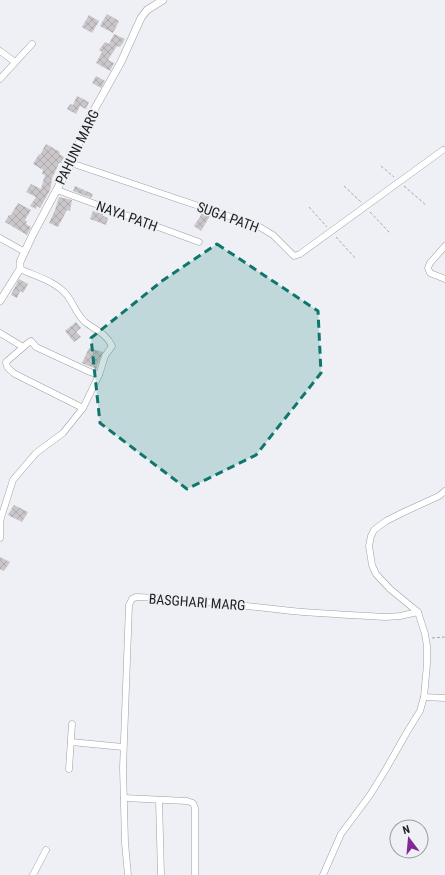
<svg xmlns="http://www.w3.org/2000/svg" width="445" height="875" viewBox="0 0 445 875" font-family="'Roboto Condensed',sans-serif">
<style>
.building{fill:url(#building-cross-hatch)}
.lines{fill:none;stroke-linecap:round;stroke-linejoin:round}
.minor-casing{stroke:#9d9fa3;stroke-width:7}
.tertiary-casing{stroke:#9d9fa3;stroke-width:8}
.path{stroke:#a7a9ac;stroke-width:1;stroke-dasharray:3 2;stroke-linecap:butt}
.minor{stroke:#fff;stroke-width:6}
.tertiary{stroke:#fff;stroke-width:7}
.marked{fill:#0f766e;fill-opacity:0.2;stroke:#0f766e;stroke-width:3;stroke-dasharray:8 5;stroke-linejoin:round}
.labels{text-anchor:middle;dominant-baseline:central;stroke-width:3.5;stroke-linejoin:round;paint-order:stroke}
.street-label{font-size:14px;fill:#1e1f20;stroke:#eef0f5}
</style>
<defs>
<pattern id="building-cross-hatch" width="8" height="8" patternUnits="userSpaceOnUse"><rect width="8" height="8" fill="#cac6c9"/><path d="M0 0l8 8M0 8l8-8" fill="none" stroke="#adaaac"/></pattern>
</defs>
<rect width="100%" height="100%" fill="#eef0f5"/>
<g class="building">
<polygon points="107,14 119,21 113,33 100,26"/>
<polygon points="89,15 99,21 92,33 82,27"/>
<polygon points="114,34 125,39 120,47 117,46 108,60 114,63 110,71 96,63 102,52 99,50 105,42 109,44"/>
<polygon points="96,76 105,81 101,88 92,83"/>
<polygon points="77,96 89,102 86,109 80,106 76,114 67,109 70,104 73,105"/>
<polygon points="46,144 60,152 59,154 64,157 61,163 59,163 51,181 52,181 50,190 40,208 37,206 36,209 30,206 36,197 26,192 31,184 41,189 45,175 42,174 43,170 33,164 39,154 40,155"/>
<polygon points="75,186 93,194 91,198 73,191"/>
<polygon points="59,197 72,200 70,211 67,210 58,227 49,223 55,210"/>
<polygon points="18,203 31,210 25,220 27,222 26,224 31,227 27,235 5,222 9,215 11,215"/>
<polygon points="93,211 103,214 103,216 108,218 106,225 90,219"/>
<polygon points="203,212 210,216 201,231 194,226"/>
<polygon points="19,279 28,284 23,293 20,291 17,298 11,295"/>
<polygon points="76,322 81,328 76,332 81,337 74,342 65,331"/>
<polygon points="89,348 103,352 96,369 82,363"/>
<polygon points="14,505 28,512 22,522 8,515"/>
<polygon points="0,557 10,562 4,571 0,569"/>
</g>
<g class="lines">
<g class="minor-casing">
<g id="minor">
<polyline points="0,51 15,62"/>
<polyline points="0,79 32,44"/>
<polyline points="71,163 258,226 273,235 294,256 300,254 443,150"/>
<polyline points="57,190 199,242"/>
<polyline points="0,238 25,252"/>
<polyline points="445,246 430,263 428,268 430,273 445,279"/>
<polyline points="0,333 23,347"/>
<path d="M83,408L15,374C10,370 6,368 6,362L28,343L31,341L36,347L90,372L99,375"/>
<path d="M0,538V521L13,480L36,453L63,433L83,408L99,375L105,356L112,346C106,333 95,330 85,322C76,314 73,302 66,294C55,281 35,276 20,269"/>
<polyline points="424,697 445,698"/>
<polyline points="71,742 123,747"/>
<polyline points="69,769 72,724"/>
<polyline points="124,798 187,801 193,803 195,808 195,875"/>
<polyline points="159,800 161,875"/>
<polyline points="33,875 46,850"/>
<path d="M128,875L125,843L123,768L129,605L132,599L136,597C188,599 240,605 292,611C323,614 355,615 386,617L400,616L418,612"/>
<polyline points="323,875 341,834 370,795 386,769 407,732 420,711 424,697 427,664 427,646 425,634 418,612 390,589 376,574 372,565 369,546 371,536 374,530 386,521 404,512 439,496 445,491"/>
</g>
</g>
<g class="tertiary-casing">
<polyline id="tertiary" points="0,301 20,269 20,262 33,234 71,163 89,119 121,62 141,18 147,10 163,0"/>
</g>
<g class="path">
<polyline points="381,166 394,177"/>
<polyline points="344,186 361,202"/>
<polyline points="404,186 426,205"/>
<polyline points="309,207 327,227"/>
<polyline points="370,212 390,233"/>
<polyline points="336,237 356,259"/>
<polyline points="432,638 445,637"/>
</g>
<use href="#minor" class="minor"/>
<use href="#tertiary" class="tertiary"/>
</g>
<path class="marked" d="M217,244L318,311L321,373L256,455L187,489L100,423L91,338L162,281Z"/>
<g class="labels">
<g class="street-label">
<text transform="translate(77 147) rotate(-64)">PAHUNI MARG</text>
<text transform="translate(127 216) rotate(20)">NAYA PATH</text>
<text transform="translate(228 217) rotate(20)">SUGA PATH</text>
<text transform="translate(197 602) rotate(4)">BASGHARI MARG</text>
</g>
</g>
<g transform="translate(409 839) rotate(344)"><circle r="19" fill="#eef0f5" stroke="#9b9ca0"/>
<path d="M0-3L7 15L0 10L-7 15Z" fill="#812895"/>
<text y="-6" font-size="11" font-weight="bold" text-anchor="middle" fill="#1e1f20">N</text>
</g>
</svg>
